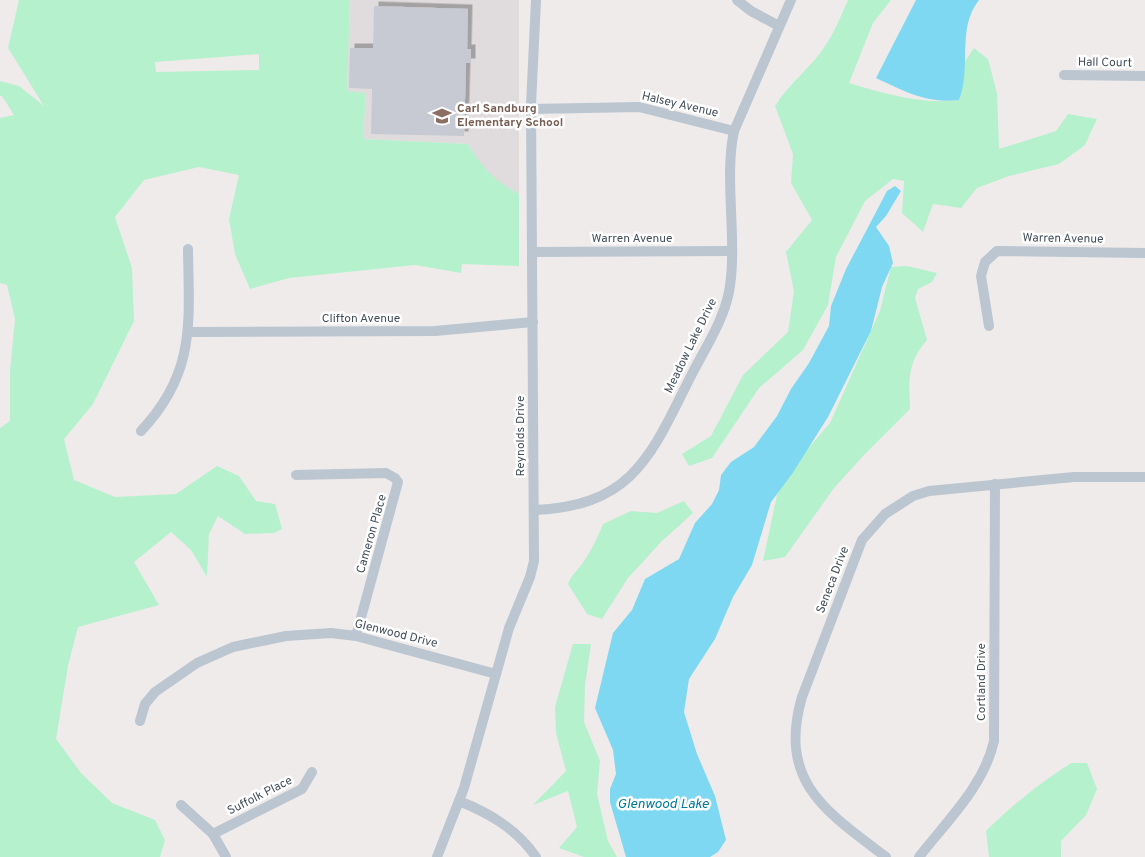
<svg xmlns="http://www.w3.org/2000/svg" width="1145" height="857" viewBox="0 0 1145 857" font-family="Overpass,sans-serif">
<style>
.education{fill:#e0dcdd}
.green{fill:#b5f1cd;fill-rule:evenodd}
.water{fill:#7fd8f2}
.building{fill:#c7cad2;filter:url(#shadow)}
.lines{fill:none;stroke-linecap:round;stroke-linejoin:round}
.minor{stroke:#bbc6d0;stroke-width:10}
.labels{text-anchor:middle;dominant-baseline:central;stroke-width:5;stroke-linejoin:round;paint-order:stroke}
.street-label{font-size:12px;fill:#434f5a;stroke:#fff}
.education-label{font-size:12px;font-weight:bold;fill:#785e54;stroke:#fff;text-anchor:start}
.water-label{font-size:14px;font-style:italic;fill:#047b9e;stroke:#fff}
</style>
<defs>
<filter id="shadow"><feDropShadow dx="4.5" dy="-4.5" stdDeviation="0" flood-color="#0004"/></filter>
</defs>
<rect width="100%" height="100%" fill="#efebeb"/>
<polygon class="education" points="350,0 519,0 519,194 499,183 480,164 468,144 363,139 366,93 347,92"/>
<g class="green">
<path d="M19,0H350L347,91L366,93L363,139L468,144C481,167 495,181 519,194V266L462,264L461,273L415,265L289,278L250,289L235,254L229,219L239,175L199,167L144,180L115,217L132,268L134,321L93,404L64,439L74,480L115,497L176,494L217,466L239,476L256,501L275,504L282,529L274,533L245,534L218,516L209,534L207,577L191,550L171,532L134,562L159,605L78,627L68,666L56,739L81,773L112,803L155,820L165,840L160,857H0V428L10,421V370L15,319L7,285L0,283V118L14,115L2,96H0V81L19,86L44,106L8,48ZM259,54V70L156,72L155,62Z"/>
<path d="M848,0H891L873,23L849,83C883,93 922,105 959,100L964,63L974,48L988,59L997,93L999,149L1056,131L1068,114L1097,119L1085,145L1059,164L1009,176L977,188L961,208L933,204L923,232L902,213L904,181L893,179L865,201L836,257L828,305L803,350L759,388L712,458L689,466L682,454L711,436L743,375L788,332L794,291L786,252L812,220L791,183L793,154L775,106C789,83 811,68 825,46C835,32 841,15 848,0Z"/>
<path d="M907,266L937,273L932,282L918,289L915,298L927,340C907,363 909,380 910,409L864,455L834,488L785,557L763,561L780,481L830,423L880,311L891,267Z"/>
<path d="M684,501L693,513L661,542L628,578L602,619L587,614L568,584C574,571 576,573 582,564C591,551 597,539 603,524L631,511L657,513Z"/>
<polygon points="573,644 591,644 585,685 584,722 600,761 597,794 608,841 617,857 584,857 559,848 577,827 568,791 533,805 566,771 556,733 555,707"/>
<path d="M1071,763H1087L1097,789L1086,815L1061,841V857H989L986,831C1012,805 1040,783 1071,763Z"/>
</g>
<g class="water">
<path d="M916,0H979C956,29 972,68 959,100C927,104 904,91 876,78Z"/>
<polygon points="895,186 901,191 886,216 876,227 889,246 893,263 882,287 871,331 828,417 792,474 771,502 752,565 733,597 715,639 689,679 684,712 697,754 715,796 726,840 718,852 710,857 626,857 610,802 610,789 616,774 613,750 595,708 613,633 632,610 645,579 679,559 695,523 712,504 719,490 721,475 731,462 754,447 777,416 791,389 809,363 829,326 831,306 846,269 864,235 887,191"/>
</g>
<polygon class="building" points="374,6 468,9 467,49 471,49 471,63 466,63 464,136 371,134 372,89 349,88 350,48 373,48"/>
<g class="lines">
<g class="minor">
<polyline points="737,0 751,11 779,26"/>
<polyline points="1064,75 1145,76"/>
<polyline points="531,109 639,107 734,131"/>
<polyline points="532,252 732,251"/>
<polyline points="989,326 981,276 985,262 997,251 1145,253"/>
<polyline points="189,332 435,331 533,322"/>
<path d="M141,431C196,373 189,323 188,249"/>
<polyline points="296,475 386,473 395,478 398,482 356,636"/>
<path d="M534,510C636,506 652,452 693,372C707,345 726,316 730,286C737,236 724,177 734,131L791,0"/>
<polyline points="140,721 145,704 155,692 197,663 233,647 286,636 331,633 356,636 496,674"/>
<path d="M459,801C489,813 517,829 536,857"/>
<polyline points="181,805 213,834 226,857"/>
<polyline points="213,834 302,789 312,772"/>
<polyline points="437,857 464,788 509,628 530,577 534,561 531,105 536,0"/>
<path d="M886,857C827,812 777,782 802,697L862,540L885,514L913,496L929,491L1074,477H1145"/>
<path d="M919,857C946,822 984,786 994,741L995,484"/>
</g>
</g>
<defs>
<g id="school-bare" transform="scale(1.5)"><path d="M0-5L7-2L0 1L-7-2ZM-4 1L0 2.5L4 1V4Q0 6-4 4Z" fill="#8d6e63" stroke="#fff" stroke-width="2.5" paint-order="stroke"/></g>
</defs>
<g fill-rule="evenodd">
<use href="#school-bare" x="442" y="116"/>
</g>
<g class="labels">
<g class="street-label">
<text transform="translate(1105 63) rotate(1)">Hall Court</text>
<text transform="translate(680 105) rotate(13)">Halsey Avenue</text>
<text x="632" y="239">Warren Avenue</text>
<text transform="translate(1063 239) rotate(1)">Warren Avenue</text>
<text x="361" y="319">Clifton Avenue</text>
<text transform="translate(691 346) rotate(-64)">Meadow Lake Drive</text>
<text transform="translate(521 436) rotate(-90)">Reynolds Drive</text>
<text transform="translate(372 534) rotate(-74)">Cameron Place</text>
<text transform="translate(833 580) rotate(-69)">Seneca Drive</text>
<text transform="translate(396 634) rotate(14)">Glenwood Drive</text>
<text transform="translate(982 682) rotate(-90)">Cortland Drive</text>
<text transform="translate(260 796) rotate(-27)">Suffolk Place</text>
</g>
<g class="education-label">
<text x="457" y="109">Carl Sandburg<tspan x="457" dy="14">Elementary School</tspan></text>
</g>
<g class="water-label">
<text x="663" y="804">Glenwood Lake</text>
</g>
</g>
</svg>
